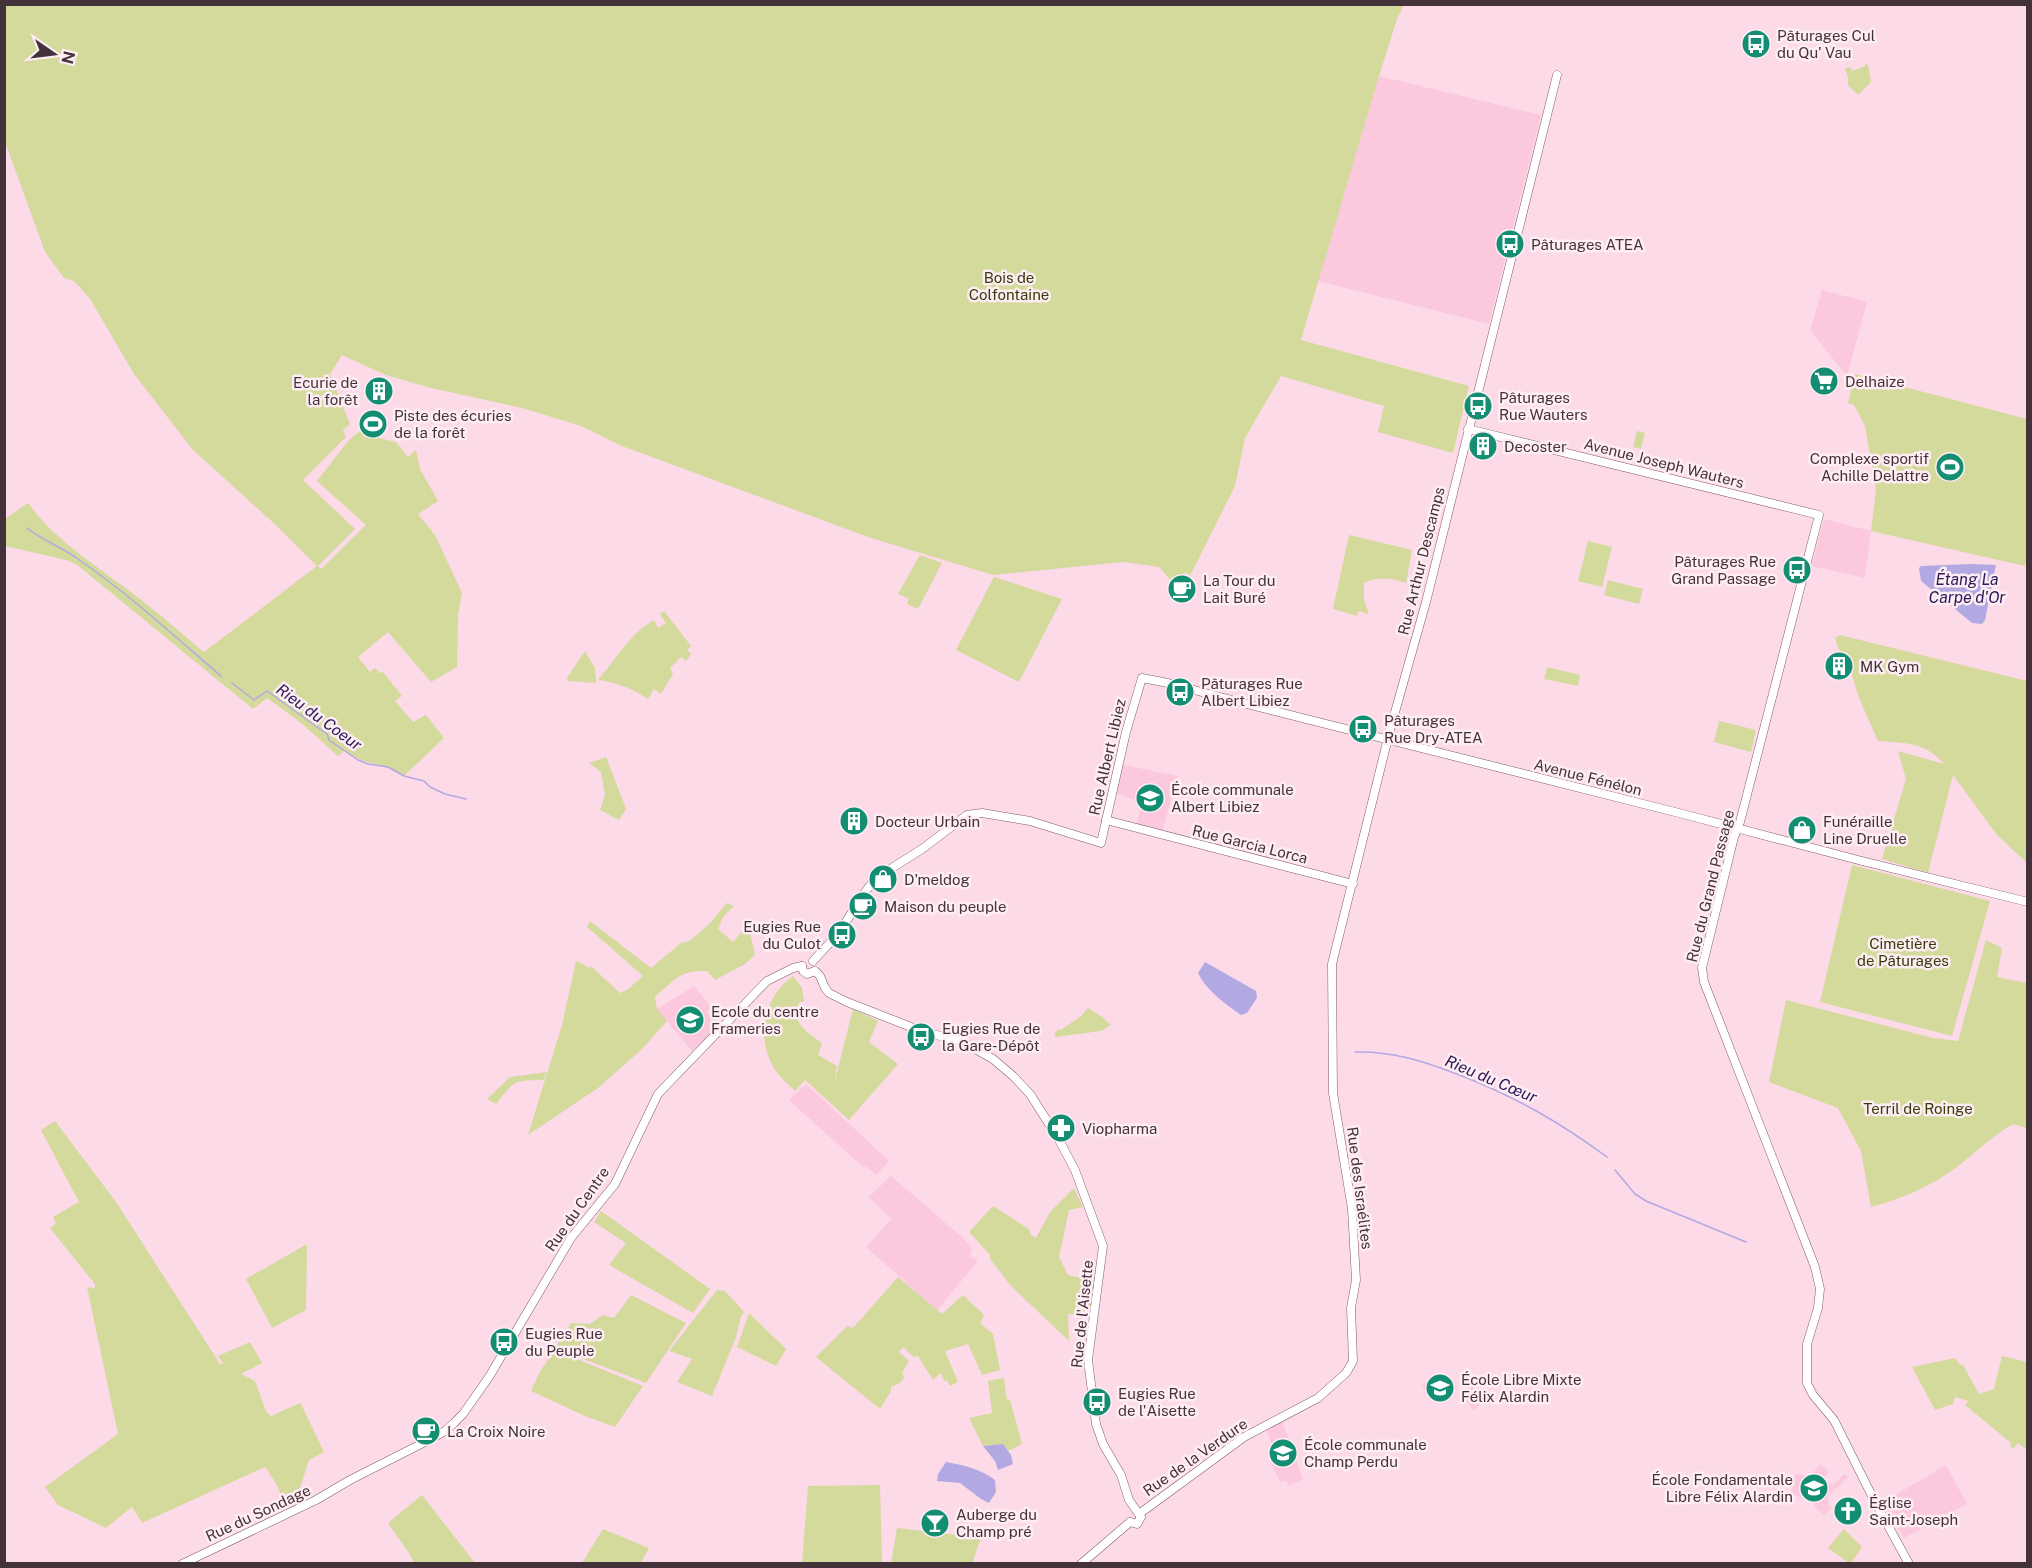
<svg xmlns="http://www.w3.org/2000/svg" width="2032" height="1568" viewBox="0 0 2032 1568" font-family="'Public Sans',sans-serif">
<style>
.built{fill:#fbc8dd}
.green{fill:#d4d99c}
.water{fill:#b3a9e2}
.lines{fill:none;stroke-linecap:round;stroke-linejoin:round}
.stream{stroke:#b3a9e2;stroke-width:1.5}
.minor-casing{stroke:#805b6b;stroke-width:9}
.minor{stroke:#fff;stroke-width:8}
.labels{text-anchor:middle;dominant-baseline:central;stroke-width:5;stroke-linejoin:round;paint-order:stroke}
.poi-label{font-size:15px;fill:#433239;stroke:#feedf3;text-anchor:start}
.park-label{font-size:15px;fill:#393b0b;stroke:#feedf3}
.street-label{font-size:15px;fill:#433239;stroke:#feedf3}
.water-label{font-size:16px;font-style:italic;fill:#2d185a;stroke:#feedf3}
</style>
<rect width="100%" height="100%" fill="#fddae8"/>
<g class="built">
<polygon points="1379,76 1541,115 1489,324 1318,281"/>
<polygon points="1822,290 1867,302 1847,376 1810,330"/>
<polygon points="1824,519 1871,531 1865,578 1812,566"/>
<polygon points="1123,765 1178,776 1161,835 1137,824 1141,803 1117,793"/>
<polygon points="694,986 711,1007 707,1011 720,1026 692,1051 657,1009"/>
<polygon points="806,1084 889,1161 876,1175 866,1166 864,1168 789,1100"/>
<polygon points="891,1176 963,1238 972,1248 970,1257 978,1261 937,1310 866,1247 891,1219 869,1197"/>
<polygon points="1434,1375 1458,1386 1434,1402 1422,1386"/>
<polygon points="1471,1384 1483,1403 1473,1410 1462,1393"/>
<polygon points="1282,1421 1303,1479 1289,1486 1286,1480 1281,1482 1279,1480 1268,1456 1275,1452 1266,1429"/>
<polygon points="1820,1464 1829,1472 1824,1478 1832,1485 1845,1474 1848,1477 1828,1496 1828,1505 1831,1509 1824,1515 1814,1506 1817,1501 1791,1495 1795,1474 1817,1477 1814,1472"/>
<polygon points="1946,1465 1967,1504 1904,1538 1882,1503"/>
</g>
<g class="green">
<path d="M5,4L1404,5L1397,19L1379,76L1301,340L1469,386L1453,453L1378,432L1384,406L1281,376L1245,438L1235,486L1190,576L1186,572L1176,586L1159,567L1123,562L993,575L868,537L622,446L581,426L522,408L431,388L386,375L342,355L330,374L350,424L343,430L346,437L303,480L355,529L318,566L321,569L366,525L317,481L348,441L362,429L366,414L383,418L379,438L396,442L408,457L416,450L420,469L438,501L418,514L435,535L462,593L458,615L457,667L431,682L388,632L358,657L370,672L375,668L380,673L383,672L402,696L395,701L413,722L426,715L444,738L404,776C386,762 365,766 344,751L338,756L300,722L267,698L253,709L76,564L66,560L5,546V519L28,503C56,542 99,567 136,596C160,614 181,633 204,652L317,566L278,527L193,450L134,374L90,299L74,281L64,278L45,252L5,142Z"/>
<polygon points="1865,63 1868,65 1871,82 1858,95 1848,85 1848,77 1845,69 1850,67 1852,71 1865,66"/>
<polygon points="1855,374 2027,419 2028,553 2025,566 1871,531 1876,490 1865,426 1854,405 1848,403"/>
<polygon points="1637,431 1645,433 1641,449 1633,447"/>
<path d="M1349,535L1412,550L1406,583C1391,578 1379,576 1364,583V600L1369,614L1358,611L1357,616L1333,609Z"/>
<polygon points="1588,541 1612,547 1602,587 1578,581"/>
<polygon points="920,555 942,563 918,609 907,604 909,599 898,594"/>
<polygon points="994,577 1062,599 1019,682 956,650"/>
<polygon points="1608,580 1643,589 1639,604 1604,595"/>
<path d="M664,611L691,646L687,650L691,654L686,661L681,657L670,668L673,674L661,694L654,689L648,699C632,689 617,682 598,680C616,659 629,635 654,620L658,628L666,623L660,614Z"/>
<path d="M1840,635L2027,681V863L1997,835L1953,775L1928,873L1882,859L1906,779L1898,751L1944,764C1926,742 1905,743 1878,741L1859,698L1847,659L1838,648L1835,638Z"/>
<polygon points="585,651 595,668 596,683 568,681 567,678"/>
<polygon points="1547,667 1580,675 1578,686 1544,679"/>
<polygon points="1719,721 1756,730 1751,752 1714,742"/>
<polygon points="606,757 626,809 619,820 600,810 605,795 601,772 589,763"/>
<polygon points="1852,865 1990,901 1952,1036 1820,1002"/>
<path d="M727,903L734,906L723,917L718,929L733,942L748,924L755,955L745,964L715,980L707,971C680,970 674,980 655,997L657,1009L667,1021L643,1048L598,1088L528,1135L562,1025L576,961L590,968L591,966L620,993L627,990L643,976L587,927L590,921L651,968L681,943L690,941L710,923Z"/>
<path d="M1986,940L2002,948L1997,977L2027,983V1128L2013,1124C1993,1135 1975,1153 1957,1167C1931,1186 1902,1199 1871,1207L1861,1151L1838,1108L1769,1082L1786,1000L1933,1038L1958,1041Z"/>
<path d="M793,976L802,988L804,1001L800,1002C788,1021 808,1033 822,1043L818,1055L837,1066L834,1084L853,1009L878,1021L869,1042L898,1064L849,1120L805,1080L795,1091C790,1086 783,1080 778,1074C755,1043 761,999 793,976Z"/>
<polygon points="1088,1008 1102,1017 1111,1025 1101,1031 1055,1037 1055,1033 1059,1029 1061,1030 1081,1016"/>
<path d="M547,1072L544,1080C513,1081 516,1079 496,1104L487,1099L510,1077Z"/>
<polygon points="55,1121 116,1202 220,1364 223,1363 218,1356 250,1342 262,1363 241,1374 255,1381 266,1411 271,1416 300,1403 301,1404 324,1452 309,1460 300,1488 306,1502 287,1511 277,1485 265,1467 142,1523 132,1507 106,1528 58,1505 45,1487 118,1434 87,1287 95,1288 95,1284 50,1228 56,1224 53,1217 79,1202 41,1130"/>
<polygon points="1074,1188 1083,1207 1069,1210 1059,1257 1068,1275 1096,1281 1091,1316 1068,1314 1069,1341 1011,1286 990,1259 990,1255 969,1232 993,1206 1029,1229 1031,1235 1036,1238 1050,1212"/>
<polygon points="601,1211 710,1289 693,1313 609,1265 626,1243 594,1222"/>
<polygon points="307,1244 306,1310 272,1328 246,1279"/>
<polygon points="898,1277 942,1314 963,1295 984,1315 980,1323 993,1334 1000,1370 982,1375 968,1344 945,1351 958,1382 950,1386 947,1380 944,1381 941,1373 933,1380 918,1356 913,1357 904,1347 899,1352 909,1361 902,1373 904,1378 900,1383 891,1387 891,1391 880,1409 816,1357 847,1326 853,1328"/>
<polygon points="717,1290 725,1291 744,1312 741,1316 736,1337 712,1396 677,1382 692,1359 669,1351"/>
<polygon points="631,1295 686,1323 646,1383 555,1348 571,1323 590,1324 603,1315 614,1318"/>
<polygon points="749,1313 786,1349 776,1366 737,1347"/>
<polygon points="555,1350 643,1386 615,1427 585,1416 531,1391 541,1370"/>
<polygon points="2002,1356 2027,1362 2027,1450 2018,1443 2013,1449 2010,1446 2011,1443 1965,1405 1969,1401 1955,1397 1953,1404 1935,1410 1912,1367 1955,1358 1960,1365 1963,1365 1979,1394 1994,1389"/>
<polygon points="1004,1378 1007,1400 1010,1400 1022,1444 1008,1451 1003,1444 983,1446 969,1418 992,1413 988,1381"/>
<polygon points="880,1485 882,1563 802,1563 808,1486"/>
<path d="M422,1495L475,1563H414C408,1549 397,1537 388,1523Z"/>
<polygon points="897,1528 981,1538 972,1563 891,1563"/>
<polygon points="603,1529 649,1548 641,1563 582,1563"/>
<polygon points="1844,1529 1862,1547 1851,1563 1849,1563 1828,1548"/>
</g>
<g class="water">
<polygon points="1971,564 1996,565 1985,620 1982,624 1972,623 1921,581 1919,568 1921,566"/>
<path d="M1205,962L1256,991L1257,998L1247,1013L1241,1015C1225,1004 1206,990 1198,973Z"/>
<polygon points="1003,1444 1011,1455 1013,1464 998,1470 995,1461 983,1446"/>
<path d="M946,1462C963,1465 981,1469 995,1480L996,1492L989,1503L981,1499L960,1483L937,1481L938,1474Z"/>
</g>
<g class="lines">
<g class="stream">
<path d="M27,528C43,541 62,547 78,559C129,594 174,636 221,676"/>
<polyline points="232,683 254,700 267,691 327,734 329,740 358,760 368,764 388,767 404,776 424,781 430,787 445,794 466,799"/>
<path d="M1355,1052C1392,1051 1423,1061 1457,1074C1514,1096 1558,1121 1607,1157"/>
<polyline points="1615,1170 1635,1194 1646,1201 1746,1242"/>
</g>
<g class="minor-casing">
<g id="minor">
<polyline points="1468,429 1819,515 1740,822 1734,837 1702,968 1704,982 1815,1267 1820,1289 1818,1308 1807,1344 1807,1383 1813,1395 1834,1420 1873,1498 1909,1564"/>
<polyline points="1106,820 1353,884"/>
<polyline points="813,961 838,934 865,892 876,878 922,849 967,815 982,813 1030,821 1101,843 1126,732 1142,678 1168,683 1239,702 1679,813 1862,861 2028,902"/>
<polyline points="802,966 803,971 807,974 815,971"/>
<polyline points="815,971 820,976 825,988 829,993 847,1002 924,1032 961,1041 993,1059 1013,1076 1030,1094 1058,1138 1075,1170 1103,1246 1088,1360 1096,1424 1103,1444 1121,1475 1129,1500 1141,1517 1137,1524 1130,1522"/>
<polyline points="1139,1514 1244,1437 1318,1398 1346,1373 1353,1361 1351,1308 1356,1280 1352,1209 1333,1093 1332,964 1390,730 1426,602 1557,75"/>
<polyline points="182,1564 316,1500 350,1480 423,1443 445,1431 454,1423 463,1414 489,1377 571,1238 615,1184 658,1094 767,981 793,968 802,966"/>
<polyline points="1081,1564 1130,1522"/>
</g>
</g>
<use href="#minor" class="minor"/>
</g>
<defs>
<g id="bus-disc" transform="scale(1.5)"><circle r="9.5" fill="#148e73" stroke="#feedf3"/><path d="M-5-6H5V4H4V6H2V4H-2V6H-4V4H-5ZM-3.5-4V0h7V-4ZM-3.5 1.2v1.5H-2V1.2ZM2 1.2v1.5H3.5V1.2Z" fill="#fff"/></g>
<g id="supermarket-disc" transform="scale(1.5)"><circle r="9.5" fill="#148e73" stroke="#feedf3"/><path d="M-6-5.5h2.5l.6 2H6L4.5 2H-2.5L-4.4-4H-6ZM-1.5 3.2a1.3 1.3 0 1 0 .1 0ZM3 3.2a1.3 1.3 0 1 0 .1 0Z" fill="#fff"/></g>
<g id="building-disc" transform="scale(1.5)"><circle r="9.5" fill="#148e73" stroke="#feedf3"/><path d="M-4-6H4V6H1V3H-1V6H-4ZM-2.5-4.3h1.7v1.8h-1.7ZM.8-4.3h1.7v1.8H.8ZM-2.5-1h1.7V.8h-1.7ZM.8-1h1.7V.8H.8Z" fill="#fff"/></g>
<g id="stadium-disc" transform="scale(1.5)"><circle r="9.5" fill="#148e73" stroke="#feedf3"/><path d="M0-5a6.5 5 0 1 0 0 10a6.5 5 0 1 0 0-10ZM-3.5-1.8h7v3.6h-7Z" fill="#fff"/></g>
<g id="cafe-disc" transform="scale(1.5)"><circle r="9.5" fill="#148e73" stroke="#feedf3"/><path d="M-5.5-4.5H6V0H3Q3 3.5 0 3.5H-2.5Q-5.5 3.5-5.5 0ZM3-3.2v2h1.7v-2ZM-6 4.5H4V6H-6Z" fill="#fff"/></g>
<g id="school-disc" transform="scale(1.5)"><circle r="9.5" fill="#148e73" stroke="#feedf3"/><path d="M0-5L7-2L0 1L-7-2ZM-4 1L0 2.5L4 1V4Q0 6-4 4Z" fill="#fff"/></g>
<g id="shop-disc" transform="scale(1.5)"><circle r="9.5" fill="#148e73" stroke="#feedf3"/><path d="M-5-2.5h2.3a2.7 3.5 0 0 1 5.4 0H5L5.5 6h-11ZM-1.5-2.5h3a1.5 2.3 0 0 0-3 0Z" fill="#fff"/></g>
<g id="pharmacy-disc" transform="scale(1.5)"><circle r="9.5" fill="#148e73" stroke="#feedf3"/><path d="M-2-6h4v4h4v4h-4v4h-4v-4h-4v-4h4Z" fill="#fff"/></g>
<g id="church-disc" transform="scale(1.5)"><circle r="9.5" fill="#148e73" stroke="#feedf3"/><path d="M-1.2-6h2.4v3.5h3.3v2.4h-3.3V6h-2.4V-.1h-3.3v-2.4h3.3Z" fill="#fff"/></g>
<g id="bar-disc" transform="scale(1.5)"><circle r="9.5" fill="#148e73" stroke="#feedf3"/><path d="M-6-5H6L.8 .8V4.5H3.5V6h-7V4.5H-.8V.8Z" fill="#fff"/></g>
</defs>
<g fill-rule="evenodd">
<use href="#bus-disc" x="1756" y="44"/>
<use href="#bus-disc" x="1510" y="244"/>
<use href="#supermarket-disc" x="1824" y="381"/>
<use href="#building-disc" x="379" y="391"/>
<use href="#bus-disc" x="1478" y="406"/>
<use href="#stadium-disc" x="373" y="424"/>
<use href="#building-disc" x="1483" y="446"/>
<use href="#stadium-disc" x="1950" y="467"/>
<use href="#bus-disc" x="1797" y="570"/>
<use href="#cafe-disc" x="1182" y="589"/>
<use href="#building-disc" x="1839" y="666"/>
<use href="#bus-disc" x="1180" y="692"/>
<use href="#bus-disc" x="1363" y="729"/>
<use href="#school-disc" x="1150" y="798"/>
<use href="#building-disc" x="854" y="821"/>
<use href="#shop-disc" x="1802" y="830"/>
<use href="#shop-disc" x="883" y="879"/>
<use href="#cafe-disc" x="863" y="906"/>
<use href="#bus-disc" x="842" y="935"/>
<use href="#school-disc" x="690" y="1020"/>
<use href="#bus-disc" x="921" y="1037"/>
<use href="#pharmacy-disc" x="1061" y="1128"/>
<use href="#bus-disc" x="504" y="1342"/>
<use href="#school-disc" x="1440" y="1388"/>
<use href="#bus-disc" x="1097" y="1402"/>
<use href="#cafe-disc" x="426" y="1431"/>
<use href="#school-disc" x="1283" y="1453"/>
<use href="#school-disc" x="1814" y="1488"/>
<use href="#church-disc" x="1848" y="1511"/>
<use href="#bar-disc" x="935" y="1523"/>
</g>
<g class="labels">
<g class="poi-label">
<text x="1777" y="35">Pâturages Cul<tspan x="1777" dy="17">du Qu' Vau</tspan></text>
<text x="1531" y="244">Pâturages ATEA</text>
<text x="1845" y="381">Delhaize</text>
<text x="358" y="382" text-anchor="end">Ecurie de<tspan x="358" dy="17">la forêt</tspan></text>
<text x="1499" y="397">Pâturages<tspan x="1499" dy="17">Rue Wauters</tspan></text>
<text x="394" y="415">Piste des écuries<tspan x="394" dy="17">de la forêt</tspan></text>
<text x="1504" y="446">Decoster</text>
<text x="1929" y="458" text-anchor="end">Complexe sportif<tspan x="1929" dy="17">Achille Delattre</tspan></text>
<text x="1776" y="561" text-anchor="end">Pâturages Rue<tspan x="1776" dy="17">Grand Passage</tspan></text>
<text x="1203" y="580">La Tour du<tspan x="1203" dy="17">Lait Buré</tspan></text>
<text x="1860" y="666">MK Gym</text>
<text x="1201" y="683">Pâturages Rue<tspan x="1201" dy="17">Albert Libiez</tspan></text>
<text x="1384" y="720">Pâturages<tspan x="1384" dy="17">Rue Dry-ATEA</tspan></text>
<text x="1171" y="789">École communale<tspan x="1171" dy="17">Albert Libiez</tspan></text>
<text x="875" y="821">Docteur Urbain</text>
<text x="1823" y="821">Funéraille<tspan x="1823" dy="17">Line Druelle</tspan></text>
<text x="904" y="879">D'meldog</text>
<text x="884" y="906">Maison du peuple</text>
<text x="821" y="926" text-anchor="end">Eugies Rue<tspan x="821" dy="17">du Culot</tspan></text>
<text x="711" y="1011">Ecole du centre<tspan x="711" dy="17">Frameries</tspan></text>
<text x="942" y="1028">Eugies Rue de<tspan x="942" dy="17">la Gare-Dépôt</tspan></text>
<text x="1082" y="1128">Viopharma</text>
<text x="525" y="1333">Eugies Rue<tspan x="525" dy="17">du Peuple</tspan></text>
<text x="1461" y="1379">École Libre Mixte<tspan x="1461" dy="17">Félix Alardin</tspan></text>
<text x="1118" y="1393">Eugies Rue<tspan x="1118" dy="17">de l'Aisette</tspan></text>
<text x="447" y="1431">La Croix Noire</text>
<text x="1304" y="1444">École communale<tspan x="1304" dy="17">Champ Perdu</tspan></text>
<text x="1793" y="1479" text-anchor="end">École Fondamentale<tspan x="1793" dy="17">Libre Félix Alardin</tspan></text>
<text x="1869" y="1502">Église<tspan x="1869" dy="17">Saint-Joseph</tspan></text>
<text x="956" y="1514">Auberge du<tspan x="956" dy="17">Champ pré</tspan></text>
</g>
<g class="park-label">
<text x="1009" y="277">Bois de<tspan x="1009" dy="17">Colfontaine</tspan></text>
<text x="1903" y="943">Cimetière<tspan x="1903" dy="17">de Pâturages</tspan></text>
<text x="1918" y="1108">Terril de Roinge</text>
</g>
<g class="street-label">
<text transform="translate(1664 463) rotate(14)">Avenue Joseph Wauters</text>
<text transform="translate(1421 561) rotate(-76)">Rue Arthur Descamps</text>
<text transform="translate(1107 757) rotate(-77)">Rue Albert Libiez</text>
<text transform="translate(1588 777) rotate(14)">Avenue Fénélon</text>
<text transform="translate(1250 844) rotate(14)">Rue Garcia Lorca</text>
<text transform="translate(1710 886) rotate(-76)">Rue du Grand Passage</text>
<text transform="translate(1360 1188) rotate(83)">Rue des Israélites</text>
<text transform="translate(577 1209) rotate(-55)">Rue du Centre</text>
<text transform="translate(1082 1314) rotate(-84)">Rue de l'Aisette</text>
<text transform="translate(1195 1457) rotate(-35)">Rue de la Verdure</text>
<text transform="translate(258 1513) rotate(-25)">Rue du Sondage</text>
</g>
<g class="water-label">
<text x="1967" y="579">Étang La<tspan x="1967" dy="18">Carpe d'Or</tspan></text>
<text transform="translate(319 717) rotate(36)">Rieu du Coeur</text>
<text transform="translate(1491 1079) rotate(23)">Rieu du Cœur</text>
</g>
</g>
<rect width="2032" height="1568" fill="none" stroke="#433239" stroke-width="12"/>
<g transform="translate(54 54) rotate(104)" stroke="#feedf3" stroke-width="4.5" paint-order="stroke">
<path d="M0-4.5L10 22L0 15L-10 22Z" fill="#433239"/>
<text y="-9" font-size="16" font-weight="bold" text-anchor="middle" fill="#433239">N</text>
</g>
</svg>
